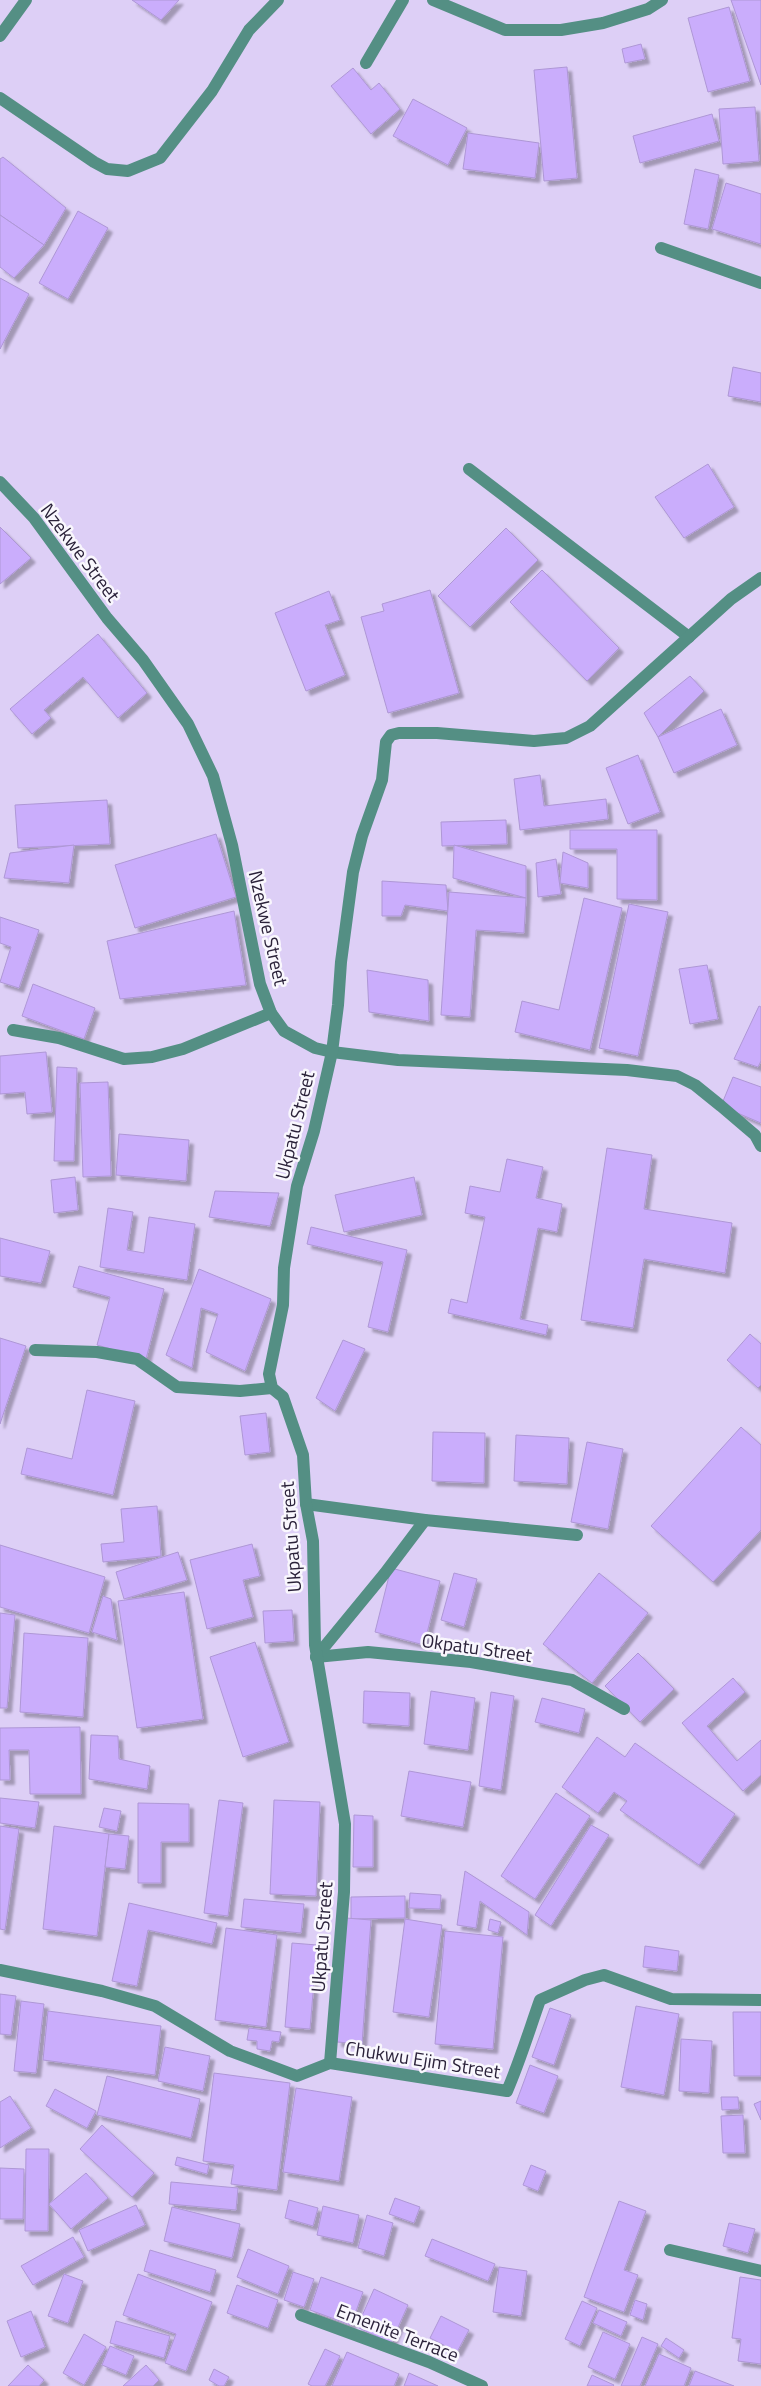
<svg xmlns="http://www.w3.org/2000/svg" width="761" height="2386" viewBox="0 0 761 2386" font-family="'Titillium Web',sans-serif">
<style>
.building{fill:#caadfc;stroke:#ae97d5;filter:url(#shadow)}
.lines{fill:none;stroke-linecap:round;stroke-linejoin:round}
.minor{stroke:#548f84;stroke-width:12}
.labels{text-anchor:middle;dominant-baseline:central;stroke-width:5;stroke-linejoin:round;paint-order:stroke}
.street-label{font-size:19px;fill:#2b223a;stroke:#f9f7fd}
</style>
<defs>
<filter id="shadow"><feDropShadow dx="4.5" dy="4.5" stdDeviation="1" flood-color="#0004"/></filter>
</defs>
<rect width="100%" height="100%" fill="#ddcff6"/>
<g class="building">
<polygon points="132,0 179,0 161,20"/>
<polygon points="731,0 761,0 761,85"/>
<polygon points="729,7 750,81 708,92 688,18"/>
<polygon points="641,44 645,59 625,63 622,49"/>
<polygon points="567,67 577,178 544,181 534,70"/>
<polygon points="353,68 371,90 379,83 400,109 371,134 331,86"/>
<polygon points="413,99 467,128 448,165 393,136"/>
<polygon points="755,107 759,161 723,164 719,109"/>
<polygon points="712,114 719,141 640,163 633,136"/>
<polygon points="468,133 539,143 535,178 463,169"/>
<polygon points="3,157 66,208 44,245 0,215 0,159"/>
<polygon points="695,169 719,175 708,229 684,224"/>
<polygon points="726,183 761,194 761,244 712,229"/>
<polygon points="78,211 108,228 68,299 39,283"/>
<polygon points="0,215 44,245 14,278 0,267"/>
<polygon points="0,278 29,294 0,349"/>
<polygon points="733,367 761,373 761,402 728,396"/>
<polygon points="708,464 734,507 684,538 655,497"/>
<polygon points="0,527 31,558 0,584"/>
<polygon points="506,528 538,560 470,627 438,596"/>
<polygon points="542,570 619,648 587,681 510,602"/>
<polygon points="430,590 459,693 388,713 361,617 384,611 382,604"/>
<polygon points="329,591 340,620 325,625 345,675 306,691 275,613"/>
<polygon points="98,634 147,693 118,718 83,677 44,710 51,718 32,734 10,709"/>
<polygon points="690,676 704,691 658,737 644,713"/>
<polygon points="721,709 737,745 674,773 658,737"/>
<polygon points="638,755 660,812 628,824 606,768"/>
<polygon points="540,775 544,806 606,799 608,819 520,830 514,779"/>
<polygon points="107,800 110,844 18,848 15,805"/>
<polygon points="506,820 507,844 442,846 441,822"/>
<polygon points="570,830 657,830 657,900 617,899 617,849 570,849"/>
<polygon points="216,834 236,897 135,928 115,865"/>
<polygon points="74,845 69,883 4,878 10,853"/>
<polygon points="454,845 526,866 526,898 453,878"/>
<polygon points="563,852 588,863 588,888 560,883"/>
<polygon points="556,859 561,894 538,897 536,863"/>
<polygon points="382,881 446,885 448,911 405,905 401,916 382,916"/>
<polygon points="449,892 526,898 524,933 476,930 470,1017 441,1015"/>
<polygon points="584,898 622,908 590,1050 515,1032 522,1001 559,1010"/>
<polygon points="629,904 668,912 638,1056 599,1048"/>
<polygon points="234,911 246,985 120,999 107,941"/>
<polygon points="0,917 39,930 19,988 0,982 11,947 0,943"/>
<polygon points="707,965 718,1019 690,1024 679,969"/>
<polygon points="367,970 428,980 429,1021 369,1012"/>
<polygon points="33,984 95,1008 84,1039 22,1016"/>
<polygon points="759,1006 761,1007 761,1061 758,1067 734,1059"/>
<polygon points="46,1052 52,1112 27,1114 25,1092 0,1094 0,1056"/>
<polygon points="57,1067 77,1068 74,1161 54,1161"/>
<polygon points="733,1077 761,1087 761,1123 721,1106"/>
<polygon points="108,1082 111,1176 83,1177 80,1083"/>
<polygon points="119,1134 189,1140 186,1181 116,1175"/>
<polygon points="607,1148 652,1155 644,1209 732,1223 725,1273 644,1259 633,1328 581,1320"/>
<polygon points="507,1159 543,1167 536,1198 562,1204 557,1232 538,1228 520,1319 548,1325 546,1335 448,1313 451,1299 467,1303 485,1217 465,1213 470,1186 500,1192"/>
<polygon points="75,1177 78,1210 54,1213 51,1180"/>
<polygon points="414,1177 422,1215 344,1232 335,1195"/>
<polygon points="215,1191 279,1193 270,1226 209,1217"/>
<polygon points="108,1208 133,1212 127,1250 144,1253 149,1217 195,1224 187,1280 100,1267"/>
<polygon points="311,1227 407,1250 388,1332 368,1327 383,1262 307,1244"/>
<polygon points="0,1238 50,1251 41,1283 0,1276"/>
<polygon points="79,1266 164,1289 146,1359 97,1345 110,1297 73,1287"/>
<polygon points="199,1269 271,1299 245,1371 206,1352 218,1314 201,1308 192,1368 166,1355"/>
<polygon points="750,1334 761,1344 761,1385 758,1388 727,1360"/>
<polygon points="0,1338 26,1346 0,1424"/>
<polygon points="343,1340 365,1349 335,1411 316,1398"/>
<polygon points="87,1390 135,1401 113,1495 21,1474 27,1448 72,1459"/>
<polygon points="266,1413 270,1452 245,1455 240,1416"/>
<polygon points="741,1427 761,1445 761,1530 713,1582 651,1526"/>
<polygon points="433,1432 485,1433 484,1483 432,1481"/>
<polygon points="516,1435 569,1438 567,1484 514,1481"/>
<polygon points="587,1442 623,1449 608,1529 571,1522"/>
<polygon points="157,1506 161,1556 103,1562 101,1544 124,1542 121,1509"/>
<polygon points="252,1544 260,1576 243,1580 253,1617 207,1629 190,1560"/>
<polygon points="0,1545 105,1577 89,1633 0,1607"/>
<polygon points="178,1552 187,1580 124,1599 116,1572"/>
<polygon points="391,1568 440,1581 424,1645 375,1632"/>
<polygon points="454,1573 477,1579 464,1627 441,1620"/>
<polygon points="599,1573 648,1613 592,1683 543,1644"/>
<polygon points="184,1592 203,1719 137,1728 118,1601"/>
<polygon points="103,1596 111,1599 117,1640 92,1632"/>
<polygon points="292,1610 294,1641 265,1643 263,1611"/>
<polygon points="0,1613 15,1615 7,1708 0,1708"/>
<polygon points="24,1633 88,1638 83,1717 20,1712"/>
<polygon points="255,1642 289,1742 243,1757 210,1657"/>
<polygon points="638,1653 674,1689 640,1722 605,1686"/>
<polygon points="733,1678 745,1692 707,1726 737,1761 761,1740 761,1775 743,1791 682,1723"/>
<polygon points="364,1691 410,1693 409,1726 363,1723"/>
<polygon points="431,1691 475,1698 468,1750 424,1744"/>
<polygon points="491,1692 514,1696 501,1790 479,1786"/>
<polygon points="542,1698 585,1709 579,1733 535,1722"/>
<polygon points="80,1727 81,1794 30,1794 29,1750 9,1750 10,1780 0,1780 0,1728"/>
<polygon points="91,1735 118,1736 119,1759 150,1766 147,1789 89,1779"/>
<polygon points="597,1737 625,1757 635,1743 735,1814 699,1865 620,1810 627,1801 614,1792 598,1813 562,1787"/>
<polygon points="409,1771 471,1782 463,1827 401,1816"/>
<polygon points="556,1793 590,1816 535,1899 501,1876"/>
<polygon points="0,1798 39,1802 35,1828 0,1823"/>
<polygon points="219,1800 243,1803 228,1916 204,1913"/>
<polygon points="274,1800 320,1802 316,1896 270,1894"/>
<polygon points="138,1803 189,1804 189,1842 161,1842 161,1883 138,1883"/>
<polygon points="104,1808 121,1811 117,1831 99,1827"/>
<polygon points="354,1815 373,1816 373,1867 353,1867"/>
<polygon points="591,1825 609,1835 551,1926 535,1915"/>
<polygon points="0,1826 19,1829 5,1930 0,1929"/>
<polygon points="54,1826 109,1834 97,1936 43,1929"/>
<polygon points="109,1834 129,1836 125,1869 105,1867"/>
<polygon points="465,1871 529,1912 527,1935 480,1901 476,1928 457,1925"/>
<polygon points="410,1893 441,1895 440,1909 409,1908"/>
<polygon points="405,1896 405,1918 351,1919 351,1897"/>
<polygon points="244,1899 304,1904 301,1933 241,1927"/>
<polygon points="129,1903 217,1923 212,1944 148,1930 137,1986 112,1981"/>
<polygon points="346,1918 371,1920 362,2044 337,2042"/>
<polygon points="405,1919 442,1925 429,2017 393,2012"/>
<polygon points="490,1919 501,1922 498,1933 488,1930"/>
<polygon points="226,1928 277,1935 266,2027 215,2020"/>
<polygon points="445,1931 503,1937 493,2049 435,2044"/>
<polygon points="292,1943 317,1945 310,2029 285,2027"/>
<polygon points="645,1946 679,1951 677,1971 643,1967"/>
<polygon points="0,1994 16,1996 11,2035 0,2034"/>
<polygon points="21,2001 44,2004 36,2073 14,2071"/>
<polygon points="636,2006 679,2014 664,2095 621,2087"/>
<polygon points="550,2008 571,2015 554,2065 532,2057"/>
<polygon points="48,2011 161,2026 155,2075 43,2060"/>
<polygon points="733,2012 761,2012 761,2076 734,2076"/>
<polygon points="249,2028 281,2032 279,2042 272,2041 270,2051 257,2049 257,2041 247,2040"/>
<polygon points="681,2039 712,2041 709,2093 679,2091"/>
<polygon points="165,2047 210,2056 203,2091 158,2081"/>
<polygon points="530,2065 558,2076 544,2113 516,2103"/>
<polygon points="214,2073 290,2083 277,2190 231,2184 234,2165 203,2161"/>
<polygon points="107,2076 200,2099 191,2138 97,2115"/>
<polygon points="296,2088 352,2097 339,2181 283,2172"/>
<polygon points="55,2089 96,2111 87,2128 46,2106"/>
<polygon points="10,2096 31,2128 0,2148 0,2102"/>
<polygon points="721,2097 738,2097 739,2109 722,2110"/>
<polygon points="761,2101 761,2120 754,2104"/>
<polygon points="743,2115 745,2153 723,2153 721,2116"/>
<polygon points="102,2125 154,2173 132,2197 80,2149"/>
<polygon points="26,2149 49,2149 48,2231 25,2231"/>
<polygon points="177,2157 209,2165 207,2174 175,2165"/>
<polygon points="531,2165 546,2171 538,2191 523,2185"/>
<polygon points="0,2168 24,2169 23,2219 0,2219"/>
<polygon points="86,2173 108,2198 71,2229 49,2204"/>
<polygon points="171,2182 238,2188 236,2210 169,2204"/>
<polygon points="395,2198 420,2207 414,2223 389,2214"/>
<polygon points="289,2200 318,2208 313,2226 285,2218"/>
<polygon points="619,2201 646,2211 624,2270 638,2275 624,2312 584,2297"/>
<polygon points="136,2205 145,2225 88,2251 79,2230"/>
<polygon points="323,2206 359,2215 353,2243 317,2235"/>
<polygon points="172,2207 240,2224 232,2258 164,2241"/>
<polygon points="367,2215 393,2223 384,2256 358,2248"/>
<polygon points="729,2223 755,2229 748,2253 723,2246"/>
<polygon points="73,2237 84,2257 33,2285 21,2266"/>
<polygon points="432,2239 495,2264 488,2281 425,2256"/>
<polygon points="248,2249 289,2266 278,2294 237,2277"/>
<polygon points="150,2250 216,2270 210,2292 144,2271"/>
<polygon points="499,2267 527,2271 521,2316 493,2312"/>
<polygon points="293,2272 314,2279 304,2307 284,2300"/>
<polygon points="64,2274 83,2281 68,2323 48,2316"/>
<polygon points="138,2274 212,2302 186,2371 165,2363 176,2334 123,2315"/>
<polygon points="321,2277 363,2292 351,2325 310,2310"/>
<polygon points="740,2277 761,2280 761,2364 738,2361 741,2339 732,2338"/>
<polygon points="237,2285 278,2300 268,2328 227,2313"/>
<polygon points="374,2289 408,2305 391,2343 357,2327"/>
<polygon points="635,2300 647,2304 643,2320 630,2315"/>
<polygon points="582,2301 597,2308 580,2346 565,2339"/>
<polygon points="599,2310 627,2322 621,2336 593,2323"/>
<polygon points="31,2311 45,2347 21,2357 7,2321"/>
<polygon points="441,2316 469,2330 457,2352 430,2338"/>
<polygon points="116,2321 170,2336 164,2358 110,2343"/>
<polygon points="603,2332 630,2344 615,2379 588,2367"/>
<polygon points="84,2334 106,2347 84,2385 63,2373"/>
<polygon points="642,2337 658,2344 640,2386 621,2386"/>
<polygon points="666,2338 684,2350 679,2358 661,2346"/>
<polygon points="110,2346 134,2356 126,2375 102,2365"/>
<polygon points="325,2349 340,2356 325,2386 312,2386 308,2384"/>
<polygon points="347,2352 399,2374 394,2386 332,2386"/>
<polygon points="659,2354 691,2368 684,2386 645,2386"/>
<polygon points="28,2365 44,2380 39,2386 8,2386"/>
<polygon points="146,2365 159,2380 153,2386 123,2386"/>
<polygon points="214,2369 229,2377 224,2386 219,2386 209,2380"/>
<polygon points="695,2371 734,2386 689,2386"/>
<polygon points="409,2373 438,2386 404,2386"/>
<polygon points="592,2375 614,2385 613,2386 587,2386"/>
</g>
<g class="lines">
<g class="minor">
<polyline points="433,0 505,30 561,30 603,23 648,9 662,0"/>
<polyline points="0,36 26,0"/>
<polyline points="366,63 403,0"/>
<polyline points="0,98 94,162 107,169 128,171 160,158 212,91 249,30 278,0"/>
<polyline points="661,248 761,283"/>
<polyline points="469,469 689,637"/>
<polyline points="0,482 34,518 107,618 143,660 188,724 213,776 232,845 260,984 271,1013 284,1031 315,1048 332,1052 398,1060 627,1070 677,1076 695,1085 721,1106 755,1135 761,1146"/>
<polyline points="13,1030 59,1038 124,1059 152,1057 183,1049 271,1013"/>
<polyline points="35,1350 97,1352 137,1359 177,1387 240,1391 272,1388"/>
<polyline points="306,1504 425,1520 577,1535"/>
<polyline points="316,1657 368,1652 471,1662 572,1680 624,1709"/>
<polyline points="316,1657 385,1573 425,1520"/>
<path d="M0,1970L102,1991L155,2006L230,2051L297,2076L330,2063L507,2091C520,2061 529,2031 540,2000L585,1980L604,1975L671,1999L761,2000"/>
<polyline points="330,2063 344,1892 345,1824 315,1645 313,1541 306,1504 303,1455 283,1397 272,1388 269,1374 283,1305 284,1268 297,1186 314,1131 332,1052 338,1005 341,962 353,872 362,836 382,780 386,742 391,735 399,733 437,733 534,741 566,738 590,726 731,599 761,578"/>
<polyline points="670,2250 761,2271"/>
<polyline points="301,2315 429,2362 482,2386"/>
</g>
</g>
<g class="labels">
<g class="street-label">
<text transform="translate(81 552) rotate(53)">Nzekwe Street</text>
<text transform="translate(269 928) rotate(77)">Nzekwe Street</text>
<text transform="translate(294 1125) rotate(-76)">Ukpatu Street</text>
<text transform="translate(290 1537) rotate(-94)">Ukpatu Street</text>
<text transform="translate(477 1647) rotate(8)">Okpatu Street</text>
<text transform="translate(321 1937) rotate(-86)">Ukpatu Street</text>
<text transform="translate(423 2059) rotate(9)">Chukwu Ejim Street</text>
<text transform="translate(398 2332) rotate(21)">Emenite Terrace</text>
</g>
</g>
</svg>
